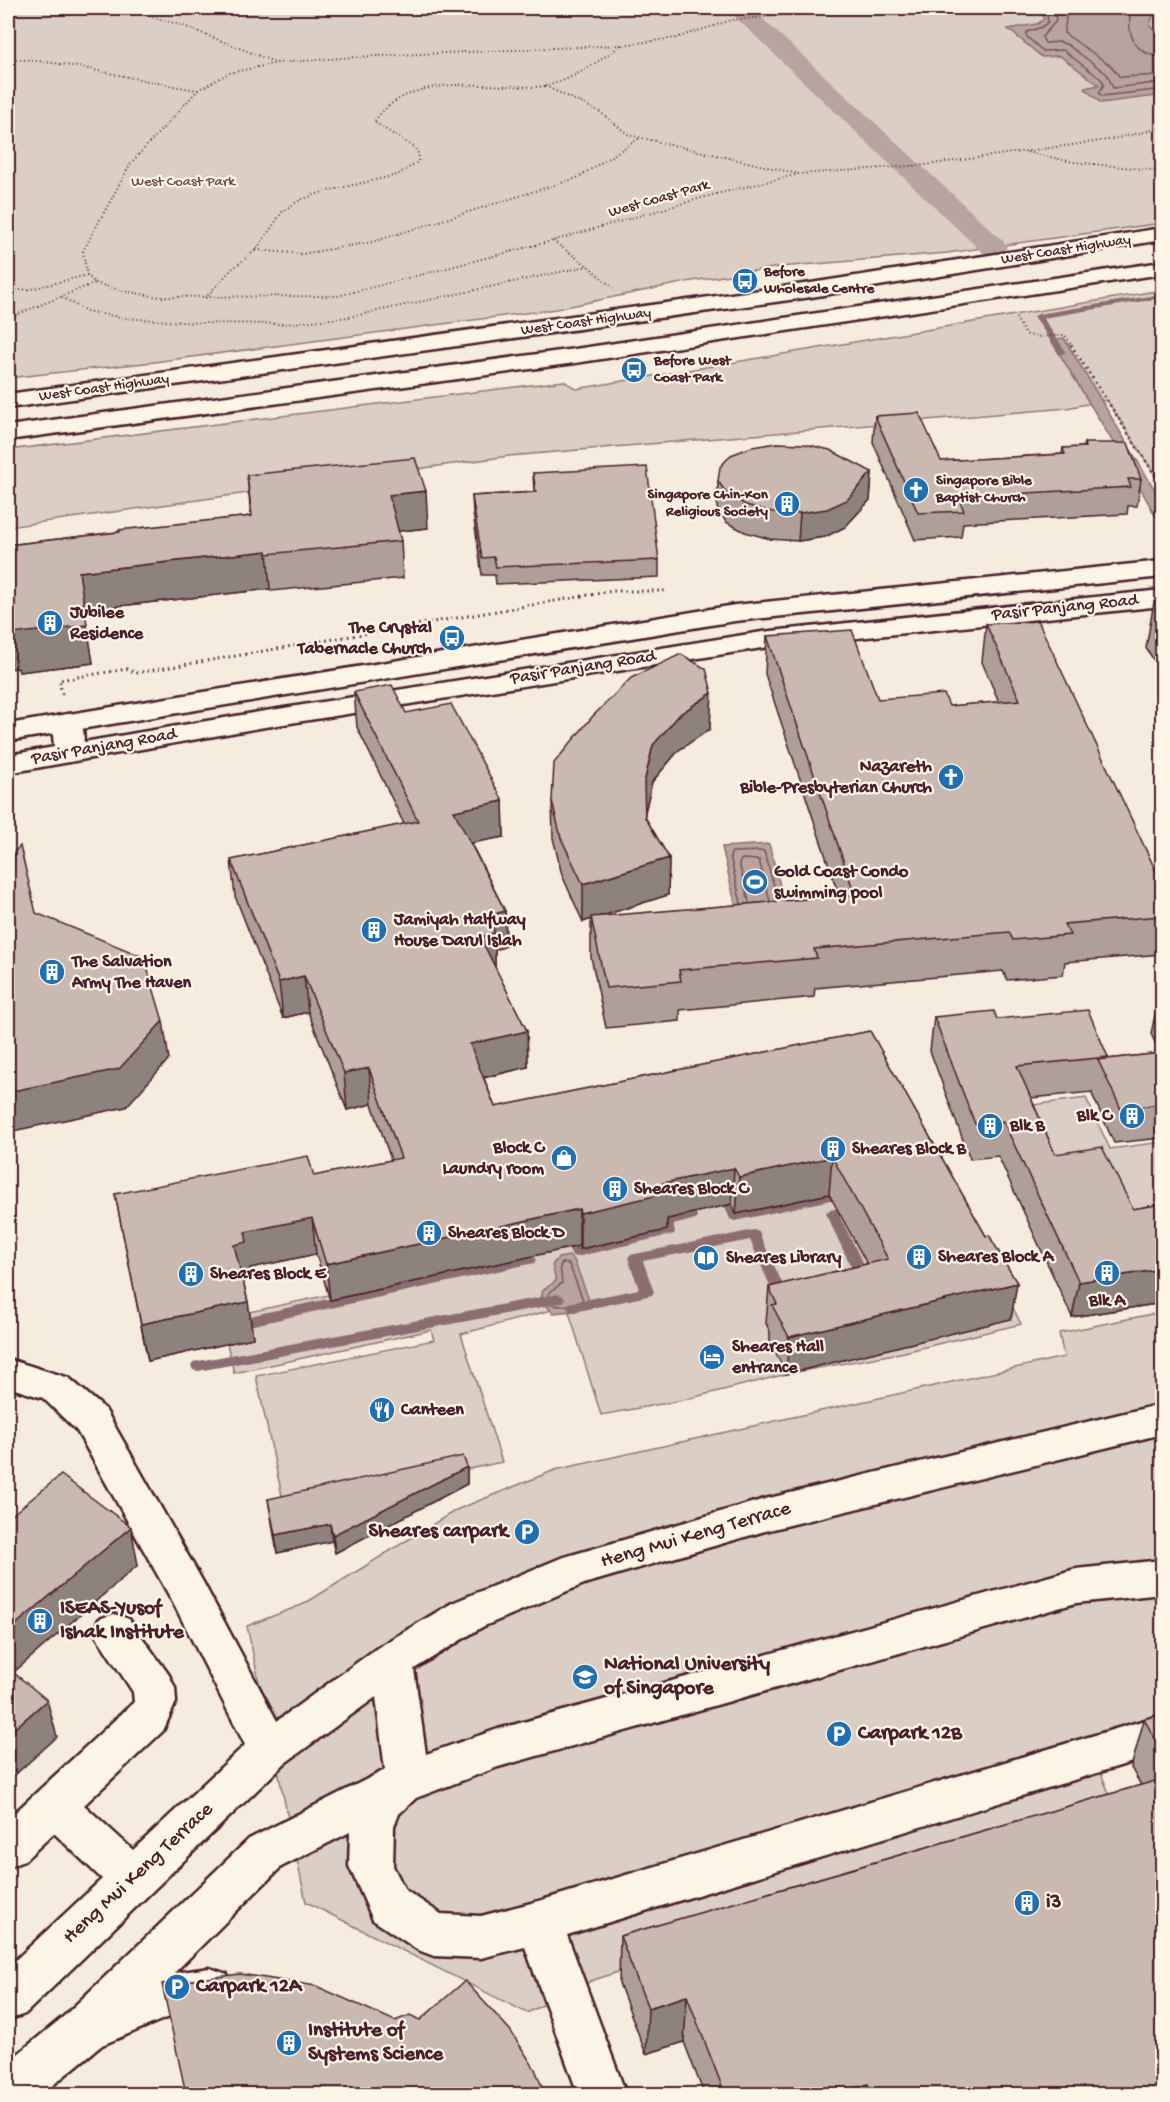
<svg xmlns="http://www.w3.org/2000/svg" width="1170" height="2102" viewBox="0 0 1170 2102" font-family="'Gochi Hand',sans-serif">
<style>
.green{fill:#dbcec4;stroke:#927678;stroke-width:1.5}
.water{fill:#b8a39e;stroke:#8c6e70;stroke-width:1.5}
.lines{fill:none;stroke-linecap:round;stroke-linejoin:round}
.shore{stroke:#765459;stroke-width:1.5}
.stream{fill:#8c6e70;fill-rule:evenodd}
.canal{fill:#b8a39e;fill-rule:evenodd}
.minor-casing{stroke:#4a1f2b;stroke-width:5}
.major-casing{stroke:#4a1f2b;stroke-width:5}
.highway-casing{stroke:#4a1f2b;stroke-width:5}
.path-far1{stroke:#4a1f2b;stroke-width:2;stroke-dasharray:1 3;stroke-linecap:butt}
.path{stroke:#4a1f2b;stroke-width:3;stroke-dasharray:1.5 4;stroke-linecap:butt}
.minor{fill:#fcf5e5;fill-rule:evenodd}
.major{fill:#fcf5e5;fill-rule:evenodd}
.highway{fill:#fcf5e5;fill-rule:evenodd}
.wall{fill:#ae9f98;stroke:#4a1f2b;stroke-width:1.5}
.shaded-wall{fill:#8d827c;stroke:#4a1f2b;stroke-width:1.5}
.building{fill:#cab9b1;stroke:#4a1f2b;stroke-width:1.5}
.labels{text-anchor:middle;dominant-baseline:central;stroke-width:4.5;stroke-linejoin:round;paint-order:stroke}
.far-park-label{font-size:15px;fill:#6e4b51;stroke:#fcf5e5}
.far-street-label{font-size:15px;fill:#4a1f2b;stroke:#fcf5e5}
.far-poi-label{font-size:15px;font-weight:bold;fill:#4a1f2b;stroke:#fcf5e5;text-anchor:start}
.street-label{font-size:18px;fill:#4a1f2b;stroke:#fcf5e5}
.poi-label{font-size:18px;font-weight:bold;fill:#4a1f2b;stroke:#fcf5e5;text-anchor:start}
.near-poi-label{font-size:21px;font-weight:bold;fill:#4a1f2b;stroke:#fcf5e5;text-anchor:start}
.near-street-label{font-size:21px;fill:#4a1f2b;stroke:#fcf5e5}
</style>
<rect width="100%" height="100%" fill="#f5ecde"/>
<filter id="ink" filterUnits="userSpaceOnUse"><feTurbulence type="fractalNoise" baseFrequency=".0167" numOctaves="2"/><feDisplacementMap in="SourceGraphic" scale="12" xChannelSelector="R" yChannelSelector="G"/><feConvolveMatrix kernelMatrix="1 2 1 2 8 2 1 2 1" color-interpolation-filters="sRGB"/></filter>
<g filter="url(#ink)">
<g class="green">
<polygon points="8,8 1162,8 1162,223 947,253 779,267 686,282 556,309 154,362 8,378"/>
<polygon points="1162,290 1162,486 1107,400 1067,408 509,456 8,527 8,450 564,381 576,389"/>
<polygon points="1086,1098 1110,1149 1162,1142 1162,1222 1055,1177 1024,1106"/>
<polygon points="388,1167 950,1181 1021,1324 900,1353 791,1373 683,1400 601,1415 567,1306 461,1334 502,1462 285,1509 256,1376 434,1340 431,1330 234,1373 221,1318 417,1276"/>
<polygon points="1162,1312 1162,1745 1097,1763 1114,1806 591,1981 527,2013 306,1902 247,1626 304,1604 456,1510 555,1470 1064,1357 1059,1333"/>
</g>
<g class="water">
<polygon points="1040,8 1155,8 1150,26 1162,37 1162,101 1156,96 1101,103 1084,88 1099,85 1060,56 1042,57 1008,29 1037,24 1044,19"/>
<polygon points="920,168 945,194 926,196 900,170"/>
<polygon points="1064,338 1162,502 1162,528 1133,475 1051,340"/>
<polygon points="769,844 788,916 739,920 722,847"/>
<polygon points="569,1256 574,1260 591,1305 575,1311 553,1313 541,1299 543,1290 556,1281 552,1265 558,1258"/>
</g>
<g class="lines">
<g class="shore">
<polyline points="1046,8 1048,22 1042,27 1027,32 1026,36 1043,51 1063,50 1101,79 1104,84 1099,93 1102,96 1155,90 1162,93"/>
<polyline points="1054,8 1056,21 1042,37 1045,43 1060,42 1068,45 1107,74 1113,88 1155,83 1162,85"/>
<polyline points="1064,8 1066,19 1064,33 1111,66 1120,77 1162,75"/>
<path d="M1131,8C1126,34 1133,54 1162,57"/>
<polyline points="749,902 739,863 742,859 759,860 770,901"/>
<polyline points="741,903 730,856 732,852 764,851 778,900"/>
<polygon points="562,1263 569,1264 583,1300 574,1305 556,1306 548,1297 549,1293 562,1283 560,1266"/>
</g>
<g class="stream">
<polygon points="1162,294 1162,298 1043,318 1066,352 1062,354 1059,354 1034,316 1038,314"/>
<polygon points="724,1186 729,1188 739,1210 844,1187 849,1189 850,1192 849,1195 844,1197 735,1221 730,1219 718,1191 719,1188"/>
<polygon points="684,1195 689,1197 697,1216 696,1219 673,1225 675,1231 674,1234 576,1257 571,1255 563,1233 564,1230 574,1230 580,1246 661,1228 659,1222 660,1219 683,1213 678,1200 679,1197"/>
<polygon points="853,1204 858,1206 859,1209 858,1212 840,1217 872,1281 870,1284 860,1284 858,1281 826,1214 827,1211"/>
<polygon points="754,1230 759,1232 760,1235 790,1300 788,1304 778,1304 750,1240 643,1261 654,1292 652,1295 574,1312 569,1311 567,1307 569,1303 639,1289 628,1258 630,1255"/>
<polygon points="523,1238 528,1240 536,1260 534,1263 236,1329 231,1328 229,1324 231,1320 236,1319 521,1257 516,1243 518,1240"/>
<polygon points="558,1294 563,1296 565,1299 563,1302 558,1304 198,1371 193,1370 191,1366 193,1362 198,1361"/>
</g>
<polygon class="canal" points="726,8 751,8 1003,241 1007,247 1003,253 993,255 983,253"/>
<g class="minor-casing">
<g id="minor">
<path d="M68,714L78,716C85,726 86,749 79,759L69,762L59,759C52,749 51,726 58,716Z"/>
<polygon points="8,1359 69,1378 105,1409 203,1582 277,1721 377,1648 452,1603 561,1558 765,1499 1162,1404 1162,1434 765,1531 584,1584 482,1627 414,1669 426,1754 498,1729 1076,1569 1162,1560 1162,1594 1076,1603 498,1767 416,1798 399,1814 394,1826 393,1866 405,1890 441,1914 481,1916 539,1901 1162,1715 1162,1753 567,1935 626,2094 578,2094 525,1947 481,1958 434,1956 418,1950 373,1920 349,1866 350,1832 281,1867 174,1973 210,1968 227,1974 233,1990 227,2006 210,2012 166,2018 102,2045 42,2094 8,2094 8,2062 63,2017 249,1839 385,1770 376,1697 285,1763 25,2014 8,2020 8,1967 102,1879 54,1833 24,1861 8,1867 8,1819 134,1702 133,1692 93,1631 99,1619 114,1614 129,1619 169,1675 175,1688 176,1702 163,1731 84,1805 133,1850 245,1745 175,1606 77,1431 43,1398 8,1387"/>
</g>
</g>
<g class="major-casing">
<g id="major">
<polygon points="1162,561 1162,577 735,621 8,741 8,724 735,605"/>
<polygon points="1162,590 1162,606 762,648 259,728 8,773 8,755 259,712 762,632"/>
</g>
</g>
<g class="highway-casing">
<g id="highway">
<polygon points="1162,228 1162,240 811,297 8,408 8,394 811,283"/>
<polygon points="1162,262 1162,274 575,363 8,440 8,426 575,349"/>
</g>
</g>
<g class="path-far1">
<polyline points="122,8 184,26 277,63"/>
<polyline points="857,8 732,20 676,38 622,45 355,57 277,63 229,73 198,90 131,163 83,251 87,275 95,283 123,291 159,297 338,296 552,241 712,195 799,174 925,165 1108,140 1162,128"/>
<path d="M8,59C72,61 135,81 198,90"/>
<polyline points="545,86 600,112 629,135 799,174"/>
<polyline points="1027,152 1073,162 1162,171"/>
<polyline points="553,241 588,266 613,288"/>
<polyline points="256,250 302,254 372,242 577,178 640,138"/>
<polyline points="8,291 31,289 87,275"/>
<polyline points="62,297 86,311 124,318 198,323 285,324 349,317 588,266"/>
<path d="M205,298L232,269L256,250L283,211L300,200L323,192L397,175L418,162L419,155L415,148L374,122C403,79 462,84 509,86C521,86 534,88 545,86C574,80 598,61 622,45"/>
<polyline points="8,318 95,283"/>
<polyline points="1016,318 1025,334 1036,337 1065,335 1072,346"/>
</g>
<g class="path">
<polyline points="1071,345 1162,486"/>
<polyline points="62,694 59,680 127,669 136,673 613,591 666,591"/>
</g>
<use href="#minor" class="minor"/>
<use href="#major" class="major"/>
<use href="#highway" class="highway"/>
</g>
<g class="wall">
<polygon points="875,416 941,461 1062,454 1063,448 1083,447 1084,443 1141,479 1137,506 1128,506 1127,514 963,523 961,537 915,540 873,442"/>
<polygon points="872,472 870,500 845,527 825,537 798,541 770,539 745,532 726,522 717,508 718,481"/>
<polygon points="533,473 659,560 659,577 496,584 495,575 482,575 473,513 472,496 534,492"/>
<polygon points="247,475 428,528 398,531 401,541 403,578 271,591 270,589 84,610 93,663 19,672 8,545 251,516"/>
<polygon points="1162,601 1162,673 1146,648 1154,602"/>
<polygon points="986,624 1162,884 1162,954 1065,962 1063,975 1007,980 1003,971 815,988 814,997 680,1010 680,1021 606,1028 591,957 591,919 583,922 562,875 553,838 552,801 710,729 679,750 652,782 645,812 645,817 669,858 668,895 599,917 839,896 765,674 767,636 878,699 949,706 999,702 982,662"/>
<polygon points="354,692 406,713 503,801 504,837 471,843 505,911 506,946 495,950 495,968 527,1031 528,1067 484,1078 495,1107 870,1031 986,1236 1017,1283 1011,1319 786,1374 770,1341 770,1332 766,1323 769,1287 867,1264 829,1194 736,1214 732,1204 667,1219 667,1230 580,1249 579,1246 330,1300 316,1254 250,1268 252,1279 243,1281 248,1302 253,1338 148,1361 115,1194 314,1176 391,1160 372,1104 347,1110 308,1012 283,1018 235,896 231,860 404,824 357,727"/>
<polygon points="1162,999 1162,1138 1114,1143 1092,1094 1092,1092 1031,1098 1055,1154 1133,1209 1162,1204 1162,1303 1072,1317 998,1156 970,1159 930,1051 934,1017 997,1019 1108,1057 1108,1059 1160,1053 1151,1034 1158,1000"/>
<polygon points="467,1467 467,1484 335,1553 332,1541 277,1553 268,1499"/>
<polygon points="1162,1714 1162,2094 704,2094 684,2042 646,2054 619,1983 620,1936 1141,1785 1131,1768 1144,1719"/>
</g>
<g class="shaded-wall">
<polygon points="872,472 870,500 845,527 825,537 798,541 800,513"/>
<polygon points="426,491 428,528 391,532 389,495"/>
<polygon points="267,551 270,589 84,610 79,572"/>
<polygon points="87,625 93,663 19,672 18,668 8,669 8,630"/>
<polygon points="712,693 710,729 679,750 652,782 643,820 644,783 653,745 680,714"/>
<polygon points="503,801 504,837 456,846 454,811"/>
<polygon points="669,858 668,895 583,922 583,884"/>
<polygon points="505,911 506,946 495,950 495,969 480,937 491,915"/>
<polygon points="304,976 308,1012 283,1018 279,982"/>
<polygon points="163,1021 169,1059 126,1107 8,1132 8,1092"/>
<polygon points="527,1031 528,1067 472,1080 470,1044"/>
<polygon points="369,1068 372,1104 347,1110 344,1073"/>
<polygon points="832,1157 829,1194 736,1214 739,1177"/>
<polygon points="734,1168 732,1204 667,1219 667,1230 580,1249 580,1213 663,1183"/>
<polygon points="579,1209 579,1246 330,1300 326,1264"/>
<polygon points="312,1218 316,1254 250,1268 252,1279 239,1282 234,1245 245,1232"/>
<polygon points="1162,1269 1162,1303 1072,1317 1079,1282"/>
<polygon points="1017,1283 1011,1319 786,1374 789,1337"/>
<polygon points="248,1302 253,1338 148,1361 141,1324"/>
<polygon points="467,1467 467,1484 335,1553 333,1535"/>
<polygon points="330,1524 332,1541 277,1553 275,1535"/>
<polygon points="131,1527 138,1565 8,1677 8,1631"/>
<polygon points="47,1700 57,1737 8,1781 8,1734"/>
<polygon points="687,1996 684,2042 646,2054 648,2008"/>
<polygon points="868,2084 866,2094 836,2094"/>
</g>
<g class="building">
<polygon points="919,413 941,461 1065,454 1063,448 1085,447 1084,443 1128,443 1141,479 1128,479 1131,487 958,497 964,511 918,513 875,416"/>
<polygon points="777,443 805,444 830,450 872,472 847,500 827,509 800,513 772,512 746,505 727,494 718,481 720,467 731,455 752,447"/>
<polygon points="415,458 426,491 389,495 401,541 267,554 267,551 79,572 87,625 12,634 12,630 8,630 8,545 120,532 119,530 252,516 247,475"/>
<polygon points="647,467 659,560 496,567 494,557 482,558 472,496 536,492 533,473"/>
<polygon points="1162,601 1162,614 1154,602"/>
<polygon points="1038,621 1162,884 1162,916 1064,924 1070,935 1013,940 1009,932 814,949 817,958 679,970 681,981 606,988 591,917 855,895 767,636 852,630 878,699 944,694 949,706 1020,700 986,624"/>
<polygon points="681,654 706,669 712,693 680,714 653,745 644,783 645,817 669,858 583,884 561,838 552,801 554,763 592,717 631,678"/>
<polygon points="392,685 406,713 451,704 503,801 454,811 505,911 491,915 494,933 480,937 527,1031 470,1044 495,1107 870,1031 986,1236 989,1235 1017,1283 789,1337 772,1305 777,1304 769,1287 888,1259 832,1157 739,1177 734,1168 663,1183 668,1193 580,1213 579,1209 326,1264 312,1218 245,1232 247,1242 234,1245 248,1302 141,1324 115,1194 308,1156 314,1176 401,1158 369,1068 344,1073 304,976 279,982 231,860 418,821 354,692"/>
<polygon points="20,846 36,913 144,957 163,1021 119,1069 8,1092 8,858"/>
<polygon points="1162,999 1162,1009 1158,1000"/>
<polygon points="1088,1010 1108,1057 1017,1066 1055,1154 1102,1147 1133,1209 1162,1204 1162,1269 1079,1282 1003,1121 975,1124 934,1017 994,1011 997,1019"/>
<polygon points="1162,1053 1162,1104 1121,1109 1098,1060"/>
<polygon points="463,1456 467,1467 333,1535 330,1524 275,1535 268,1499"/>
<polygon points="61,1475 131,1527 8,1631 8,1518"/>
<polygon points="8,1668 47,1700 8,1734"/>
<polygon points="1162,1714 1162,1751 1144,1719"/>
<polygon points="1162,1779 1162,2094 872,2094 868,2084 836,2094 725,2094 687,1996 648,2008 620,1936"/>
<polygon points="240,1974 316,1986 395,2021 410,2015 420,2020 465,1981 510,2030 535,2069 545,2094 186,2094 162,1984"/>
<polygon points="574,2089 576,2094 560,2094"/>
</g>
</g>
<defs>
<g id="bus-disc" transform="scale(1.35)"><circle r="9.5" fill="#1f6fb2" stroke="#fcf5e5"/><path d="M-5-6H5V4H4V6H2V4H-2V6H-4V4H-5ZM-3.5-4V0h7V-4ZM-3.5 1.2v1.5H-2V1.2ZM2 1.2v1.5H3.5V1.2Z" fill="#fff"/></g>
<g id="church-disc" transform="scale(1.35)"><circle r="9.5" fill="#1f6fb2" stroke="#fcf5e5"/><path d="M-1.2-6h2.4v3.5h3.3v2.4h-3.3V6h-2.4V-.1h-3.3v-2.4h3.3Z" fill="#fff"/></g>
<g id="building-disc" transform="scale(1.35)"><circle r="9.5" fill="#1f6fb2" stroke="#fcf5e5"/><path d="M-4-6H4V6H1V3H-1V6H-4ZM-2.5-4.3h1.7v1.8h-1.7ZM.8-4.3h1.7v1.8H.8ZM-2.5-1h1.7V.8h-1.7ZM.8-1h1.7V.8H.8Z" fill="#fff"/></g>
<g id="stadium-disc" transform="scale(1.35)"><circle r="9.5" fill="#1f6fb2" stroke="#fcf5e5"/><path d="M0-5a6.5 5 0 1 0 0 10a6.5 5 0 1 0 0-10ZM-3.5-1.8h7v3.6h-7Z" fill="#fff"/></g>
<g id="shop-disc" transform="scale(1.35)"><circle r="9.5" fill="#1f6fb2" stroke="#fcf5e5"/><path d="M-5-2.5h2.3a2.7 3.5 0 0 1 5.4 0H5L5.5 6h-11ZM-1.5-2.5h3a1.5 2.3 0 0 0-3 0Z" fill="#fff"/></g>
<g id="library-disc" transform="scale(1.35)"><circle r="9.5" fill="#1f6fb2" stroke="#fcf5e5"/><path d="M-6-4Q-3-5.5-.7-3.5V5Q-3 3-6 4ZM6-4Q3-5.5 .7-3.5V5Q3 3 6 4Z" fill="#fff"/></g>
<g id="hotel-disc" transform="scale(1.35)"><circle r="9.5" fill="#1f6fb2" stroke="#fcf5e5"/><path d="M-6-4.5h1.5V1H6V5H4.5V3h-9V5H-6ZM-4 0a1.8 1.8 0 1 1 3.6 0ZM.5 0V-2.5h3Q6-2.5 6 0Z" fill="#fff"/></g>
<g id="restaurant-disc" transform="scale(1.35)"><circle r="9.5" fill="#1f6fb2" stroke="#fcf5e5"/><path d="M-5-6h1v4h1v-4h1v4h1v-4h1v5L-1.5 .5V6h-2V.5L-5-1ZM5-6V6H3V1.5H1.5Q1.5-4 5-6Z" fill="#fff"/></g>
<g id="parking-disc" transform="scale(1.35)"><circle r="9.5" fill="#1f6fb2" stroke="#fcf5e5"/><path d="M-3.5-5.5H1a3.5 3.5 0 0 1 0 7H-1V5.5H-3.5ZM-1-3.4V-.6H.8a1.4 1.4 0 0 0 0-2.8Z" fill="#fff"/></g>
<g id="university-disc" transform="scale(1.35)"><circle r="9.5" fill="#1f6fb2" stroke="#fcf5e5"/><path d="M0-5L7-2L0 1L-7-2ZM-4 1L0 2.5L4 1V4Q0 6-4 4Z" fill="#fff"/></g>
</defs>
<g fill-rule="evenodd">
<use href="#bus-disc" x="745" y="281"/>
<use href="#bus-disc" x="634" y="370"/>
<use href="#church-disc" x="916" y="490"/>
<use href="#building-disc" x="787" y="504"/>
<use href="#building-disc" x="50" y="623"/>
<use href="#bus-disc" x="452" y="638"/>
<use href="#church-disc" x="951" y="777"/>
<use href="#stadium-disc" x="755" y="882"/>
<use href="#building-disc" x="374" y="930"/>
<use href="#building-disc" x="52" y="972"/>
<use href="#building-disc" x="1132" y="1116"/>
<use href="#building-disc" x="990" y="1126"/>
<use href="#building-disc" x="833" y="1149"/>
<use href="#shop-disc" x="564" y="1158"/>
<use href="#building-disc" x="615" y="1189"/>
<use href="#building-disc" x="429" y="1233"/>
<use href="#building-disc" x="919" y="1257"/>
<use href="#library-disc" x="706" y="1258"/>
<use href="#building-disc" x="1107" y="1273"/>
<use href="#building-disc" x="191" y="1274"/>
<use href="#hotel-disc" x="712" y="1357"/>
<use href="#restaurant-disc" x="382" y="1410"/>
<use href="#parking-disc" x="527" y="1532"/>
<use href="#building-disc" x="40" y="1621"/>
<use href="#university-disc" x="585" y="1677"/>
<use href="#parking-disc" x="839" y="1734"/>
<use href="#building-disc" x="1027" y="1903"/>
<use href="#parking-disc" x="177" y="1987"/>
<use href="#building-disc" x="289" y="2043"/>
</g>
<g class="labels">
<g class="far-park-label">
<text x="183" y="182">West Coast Park</text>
</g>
<g class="far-street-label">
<text transform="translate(659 199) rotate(-16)">West Coast Park</text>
<text transform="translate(1066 250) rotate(-9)">West Coast Highway</text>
<text transform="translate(586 322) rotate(-8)">West Coast Highway</text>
<text transform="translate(104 388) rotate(-8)">West Coast Highway</text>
</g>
<g class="far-poi-label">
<text x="764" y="272">Before<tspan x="764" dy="17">Wholesale Centre</tspan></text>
<text x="654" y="361">Before West<tspan x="654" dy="17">Coast Park</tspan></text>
<text x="936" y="481">Singapore Bible<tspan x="936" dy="17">Baptist Church</tspan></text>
<text x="768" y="495" text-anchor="end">Singapore Chin-Kon<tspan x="768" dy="17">Religious Society</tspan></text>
</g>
<g class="street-label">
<text transform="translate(1065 608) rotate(-6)">Pasir Panjang Road</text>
<text transform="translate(583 668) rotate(-9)">Pasir Panjang Road</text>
<text transform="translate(104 747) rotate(-10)">Pasir Panjang Road</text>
</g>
<g class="poi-label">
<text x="70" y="613">Jubilee<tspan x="70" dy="21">Residence</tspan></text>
<text x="432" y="628" text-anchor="end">The Crystal<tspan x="432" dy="21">Tabernacle Church</tspan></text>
<text x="932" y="767" text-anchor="end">Nazareth<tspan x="932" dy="21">Bible-Presbyterian Church</tspan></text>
<text x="774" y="872">Gold Coast Condo<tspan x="774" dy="21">swimming pool</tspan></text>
<text x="394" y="920">Jamiyah Halfway<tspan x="394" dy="21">House Darul Islah</tspan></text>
<text x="72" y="962">The Salvation<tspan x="72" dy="21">Army The Haven</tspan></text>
<text x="1112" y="1116" text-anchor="end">Blk C</text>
<text x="1010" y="1126">Blk B</text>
<text x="544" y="1148" text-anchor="end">Block C<tspan x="544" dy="21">Laundry room</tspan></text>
<text x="852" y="1149">Sheares Block B</text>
<text x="634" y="1189">Sheares Block C</text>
<text x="448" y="1233">Sheares Block D</text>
<text x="938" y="1257">Sheares Block A</text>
<text x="726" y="1258">Sheares Library</text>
<text x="210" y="1274">Sheares Block E</text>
<text x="1107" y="1301" text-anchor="middle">Blk A</text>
<text x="732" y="1347">Sheares Hall<tspan x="732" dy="21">entrance</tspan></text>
<text x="401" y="1410">Canteen</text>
</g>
<g class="near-poi-label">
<text x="508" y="1532" text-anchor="end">Sheares carpark</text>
<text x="60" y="1609">ISEAS-Yusof<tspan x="60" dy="24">Ishak Institute</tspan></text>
<text x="604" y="1665">National University<tspan x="604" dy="24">of Singapore</tspan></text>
<text x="858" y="1734">Carpark 12B</text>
<text x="1046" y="1903">i3</text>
<text x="196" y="1987">Carpark 12A</text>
<text x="308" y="2031">Institute of<tspan x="308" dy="24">Systems Science</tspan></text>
</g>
<g class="near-street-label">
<text transform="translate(696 1536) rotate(-16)">Heng Mui Keng Terrace</text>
<text transform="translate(139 1874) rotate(-43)">Heng Mui Keng Terrace</text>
</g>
</g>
<rect width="1170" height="2102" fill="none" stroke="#fcf5e5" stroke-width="30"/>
<rect x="15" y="15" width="1140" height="2072" fill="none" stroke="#4a1f2b" stroke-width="2" filter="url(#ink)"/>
</svg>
